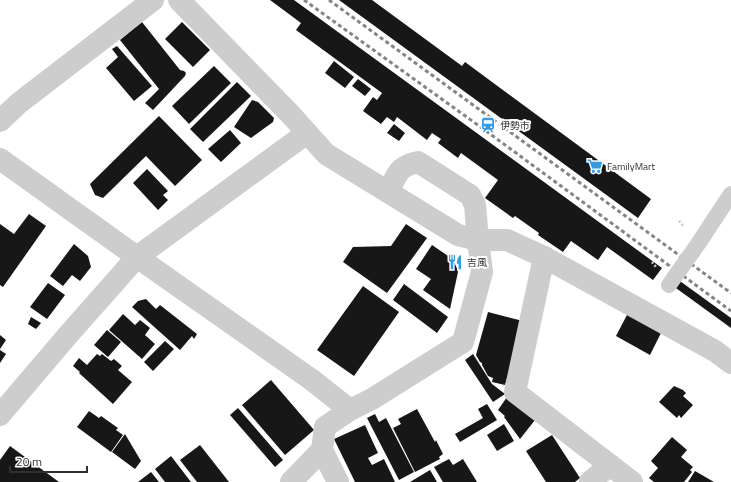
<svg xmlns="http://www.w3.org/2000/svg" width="731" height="482" viewBox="0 0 731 482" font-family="'Titillium Web','Noto Sans JP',sans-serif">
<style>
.building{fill:#171717}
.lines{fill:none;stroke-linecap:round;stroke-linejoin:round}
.path{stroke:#cacaca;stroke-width:2.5;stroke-dasharray:2 2;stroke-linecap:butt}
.minor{stroke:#cdcdcd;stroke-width:22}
.rail{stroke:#858585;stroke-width:3;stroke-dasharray:4 3;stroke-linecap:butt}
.pedestrian-bridge{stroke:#cdcdcd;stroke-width:16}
.labels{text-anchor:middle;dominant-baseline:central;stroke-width:4;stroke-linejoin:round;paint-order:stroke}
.poi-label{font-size:10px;fill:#303030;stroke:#fff;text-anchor:start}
</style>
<rect width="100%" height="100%" fill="#fff"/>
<g class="building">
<polygon points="270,0 294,0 662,268 653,280 607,247 598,260 571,241 563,252 538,235 539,233 515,216 513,218 485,198 498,180 461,153 458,158 438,143 441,139 432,133 427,140 397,117 394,122 387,117 381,124 363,111 373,97 377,100 382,93 296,30 301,23"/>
<polygon points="339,0 372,0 462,66 465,62 651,199 638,218"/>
<polygon points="142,22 180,70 184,71 186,73 185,76 153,110 145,103 159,89 120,40"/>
<polygon points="182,22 210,50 193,67 165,39"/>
<polygon points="117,46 152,86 134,101 106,68 118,57 112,49"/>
<polygon points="334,61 354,77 345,88 325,73"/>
<polygon points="214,66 231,83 189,124 172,106"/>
<polygon points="358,79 371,89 365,96 352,86"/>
<polygon points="237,82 251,96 203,142 190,129"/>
<polygon points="252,100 258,102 274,118 273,122 251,138 234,127"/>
<polygon points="159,116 202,160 175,186 146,156 103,198 95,195 90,184"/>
<polygon points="394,124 405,133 399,141 387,133"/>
<polygon points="230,130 241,143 221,162 208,149"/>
<polygon points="147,169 168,191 163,195 168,200 158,210 133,183"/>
<polygon points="29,214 46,226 3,287 0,285 0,224 14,234"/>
<polygon points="406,224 427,238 387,293 343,262 353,247 391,246"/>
<polygon points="74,244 88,256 91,267 80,281 72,275 63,286 50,276"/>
<polygon points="432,245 454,260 458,272 450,309 423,290 431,279 416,269"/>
<polygon points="673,276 731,318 731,328 669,283"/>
<polygon points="48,283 65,295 47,319 30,307"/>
<polygon points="404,284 448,317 437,333 393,300"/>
<polygon points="363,286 399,312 354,376 317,350"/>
<polygon points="146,299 156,309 160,305 197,334 194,339 192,336 180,350 132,307 138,301"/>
<polygon points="488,312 523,321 505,385 492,382 493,378 488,376 482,365 482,363 480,362 476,355"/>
<polygon points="628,313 662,331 650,355 616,336"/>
<polygon points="123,314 135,325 140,320 150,328 145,335 155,344 142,359 109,330"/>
<polygon points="31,317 41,323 36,329 28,324"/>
<polygon points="107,330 121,342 108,357 94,345"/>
<polygon points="0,335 6,340 0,349"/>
<polygon points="165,341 174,349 153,371 144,362"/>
<polygon points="0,350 6,354 0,363"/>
<polygon points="97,354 100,356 102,354 111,361 114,359 122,366 118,370 132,382 113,404 79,373 80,372 73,366 79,358 87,365"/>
<polygon points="473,354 492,384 505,394 493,402 465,360"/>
<polygon points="271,380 314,430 285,455 242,405"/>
<polygon points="674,386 683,390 686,393 683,396 693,405 681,418 679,415 677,418 659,402"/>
<polygon points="507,397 535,420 520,439 504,417 505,416 498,410"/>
<polygon points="487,404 497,420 460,442 455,434 483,418 478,409"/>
<polygon points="238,408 283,460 275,467 230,415"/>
<polygon points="417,409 435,442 436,440 443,454 439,457 440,459 415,472 393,428 401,424 398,419"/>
<polygon points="89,411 99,418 101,416 118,428 116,430 123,435 111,452 77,427"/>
<polygon points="375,414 379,422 386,418 414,472 399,480 367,418"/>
<polygon points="504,424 514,441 497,451 487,435"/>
<polygon points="365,425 378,453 368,458 372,465 384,459 395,482 355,482 334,439"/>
<polygon points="125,434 141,461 135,469 112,452"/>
<polygon points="552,435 580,478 575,482 546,482 526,451"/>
<polygon points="672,437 687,450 681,457 693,467 690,470 692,472 684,482 654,482 649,478 658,468 651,461"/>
<polygon points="200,445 229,482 197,482 180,460"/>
<polygon points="10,446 59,482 0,482 0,460"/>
<polygon points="171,456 191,482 165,482 155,469"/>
<polygon points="449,459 453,465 463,459 477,482 443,482 434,467"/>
<polygon points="430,470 437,482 410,482"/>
<polygon points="695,471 714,482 688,482"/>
<polygon points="151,472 159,482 138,482"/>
</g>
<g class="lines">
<g class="path">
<polyline points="679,221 684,227"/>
<polyline points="652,262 656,267"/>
</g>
<g class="minor">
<polyline points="179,0 292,116 326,154 458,235 478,240 507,240 544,257 715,351 731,363"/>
<polyline points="0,121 19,103 153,0"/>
<polyline points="0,159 137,257 312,380 350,410"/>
<polyline points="544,257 515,392 632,482"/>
<polyline points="0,415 68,335 137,257 307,133"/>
<polyline points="291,482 322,450"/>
<path d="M338,482L322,450L325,427L350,410L372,399L463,342L482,272L478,240L475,205L470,195L418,162C397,166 397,176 388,192"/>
<polyline points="590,482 610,465"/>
</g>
<g class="rail">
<polyline points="304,0 482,128 731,311"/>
<polyline points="329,0 731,293"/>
</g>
<polyline class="pedestrian-bridge" points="669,285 698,244 731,194"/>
</g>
<defs>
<g id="station-bare" transform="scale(1.2)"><path d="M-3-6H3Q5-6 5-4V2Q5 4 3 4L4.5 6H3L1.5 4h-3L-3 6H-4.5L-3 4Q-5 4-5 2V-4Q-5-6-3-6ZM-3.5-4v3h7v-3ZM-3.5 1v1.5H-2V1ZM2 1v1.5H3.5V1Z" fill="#339ce6" stroke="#fff" stroke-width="2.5" paint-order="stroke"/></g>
<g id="supermarket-bare" transform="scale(1.2)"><path d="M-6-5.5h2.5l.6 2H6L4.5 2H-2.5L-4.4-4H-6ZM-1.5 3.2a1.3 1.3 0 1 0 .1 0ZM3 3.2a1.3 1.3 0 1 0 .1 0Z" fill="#339ce6" stroke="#fff" stroke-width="2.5" paint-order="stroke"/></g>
<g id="restaurant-bare" transform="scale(1.2)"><path d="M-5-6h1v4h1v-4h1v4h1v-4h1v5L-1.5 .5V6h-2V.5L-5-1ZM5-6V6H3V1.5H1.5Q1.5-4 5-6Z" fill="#339ce6" stroke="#fff" stroke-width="2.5" paint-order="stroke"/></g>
</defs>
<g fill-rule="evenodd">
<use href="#station-bare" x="488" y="125"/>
<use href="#supermarket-bare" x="595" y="166"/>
<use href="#restaurant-bare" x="455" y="262"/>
</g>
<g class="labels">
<g class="poi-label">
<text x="500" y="125">伊勢市</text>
<text x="607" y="166">FamilyMart</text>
<text x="467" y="262">吉風</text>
</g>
</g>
<path d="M10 466v6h77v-6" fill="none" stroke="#303030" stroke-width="2"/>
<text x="16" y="466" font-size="12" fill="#303030" stroke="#ffffff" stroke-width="3" paint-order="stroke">20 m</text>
</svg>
